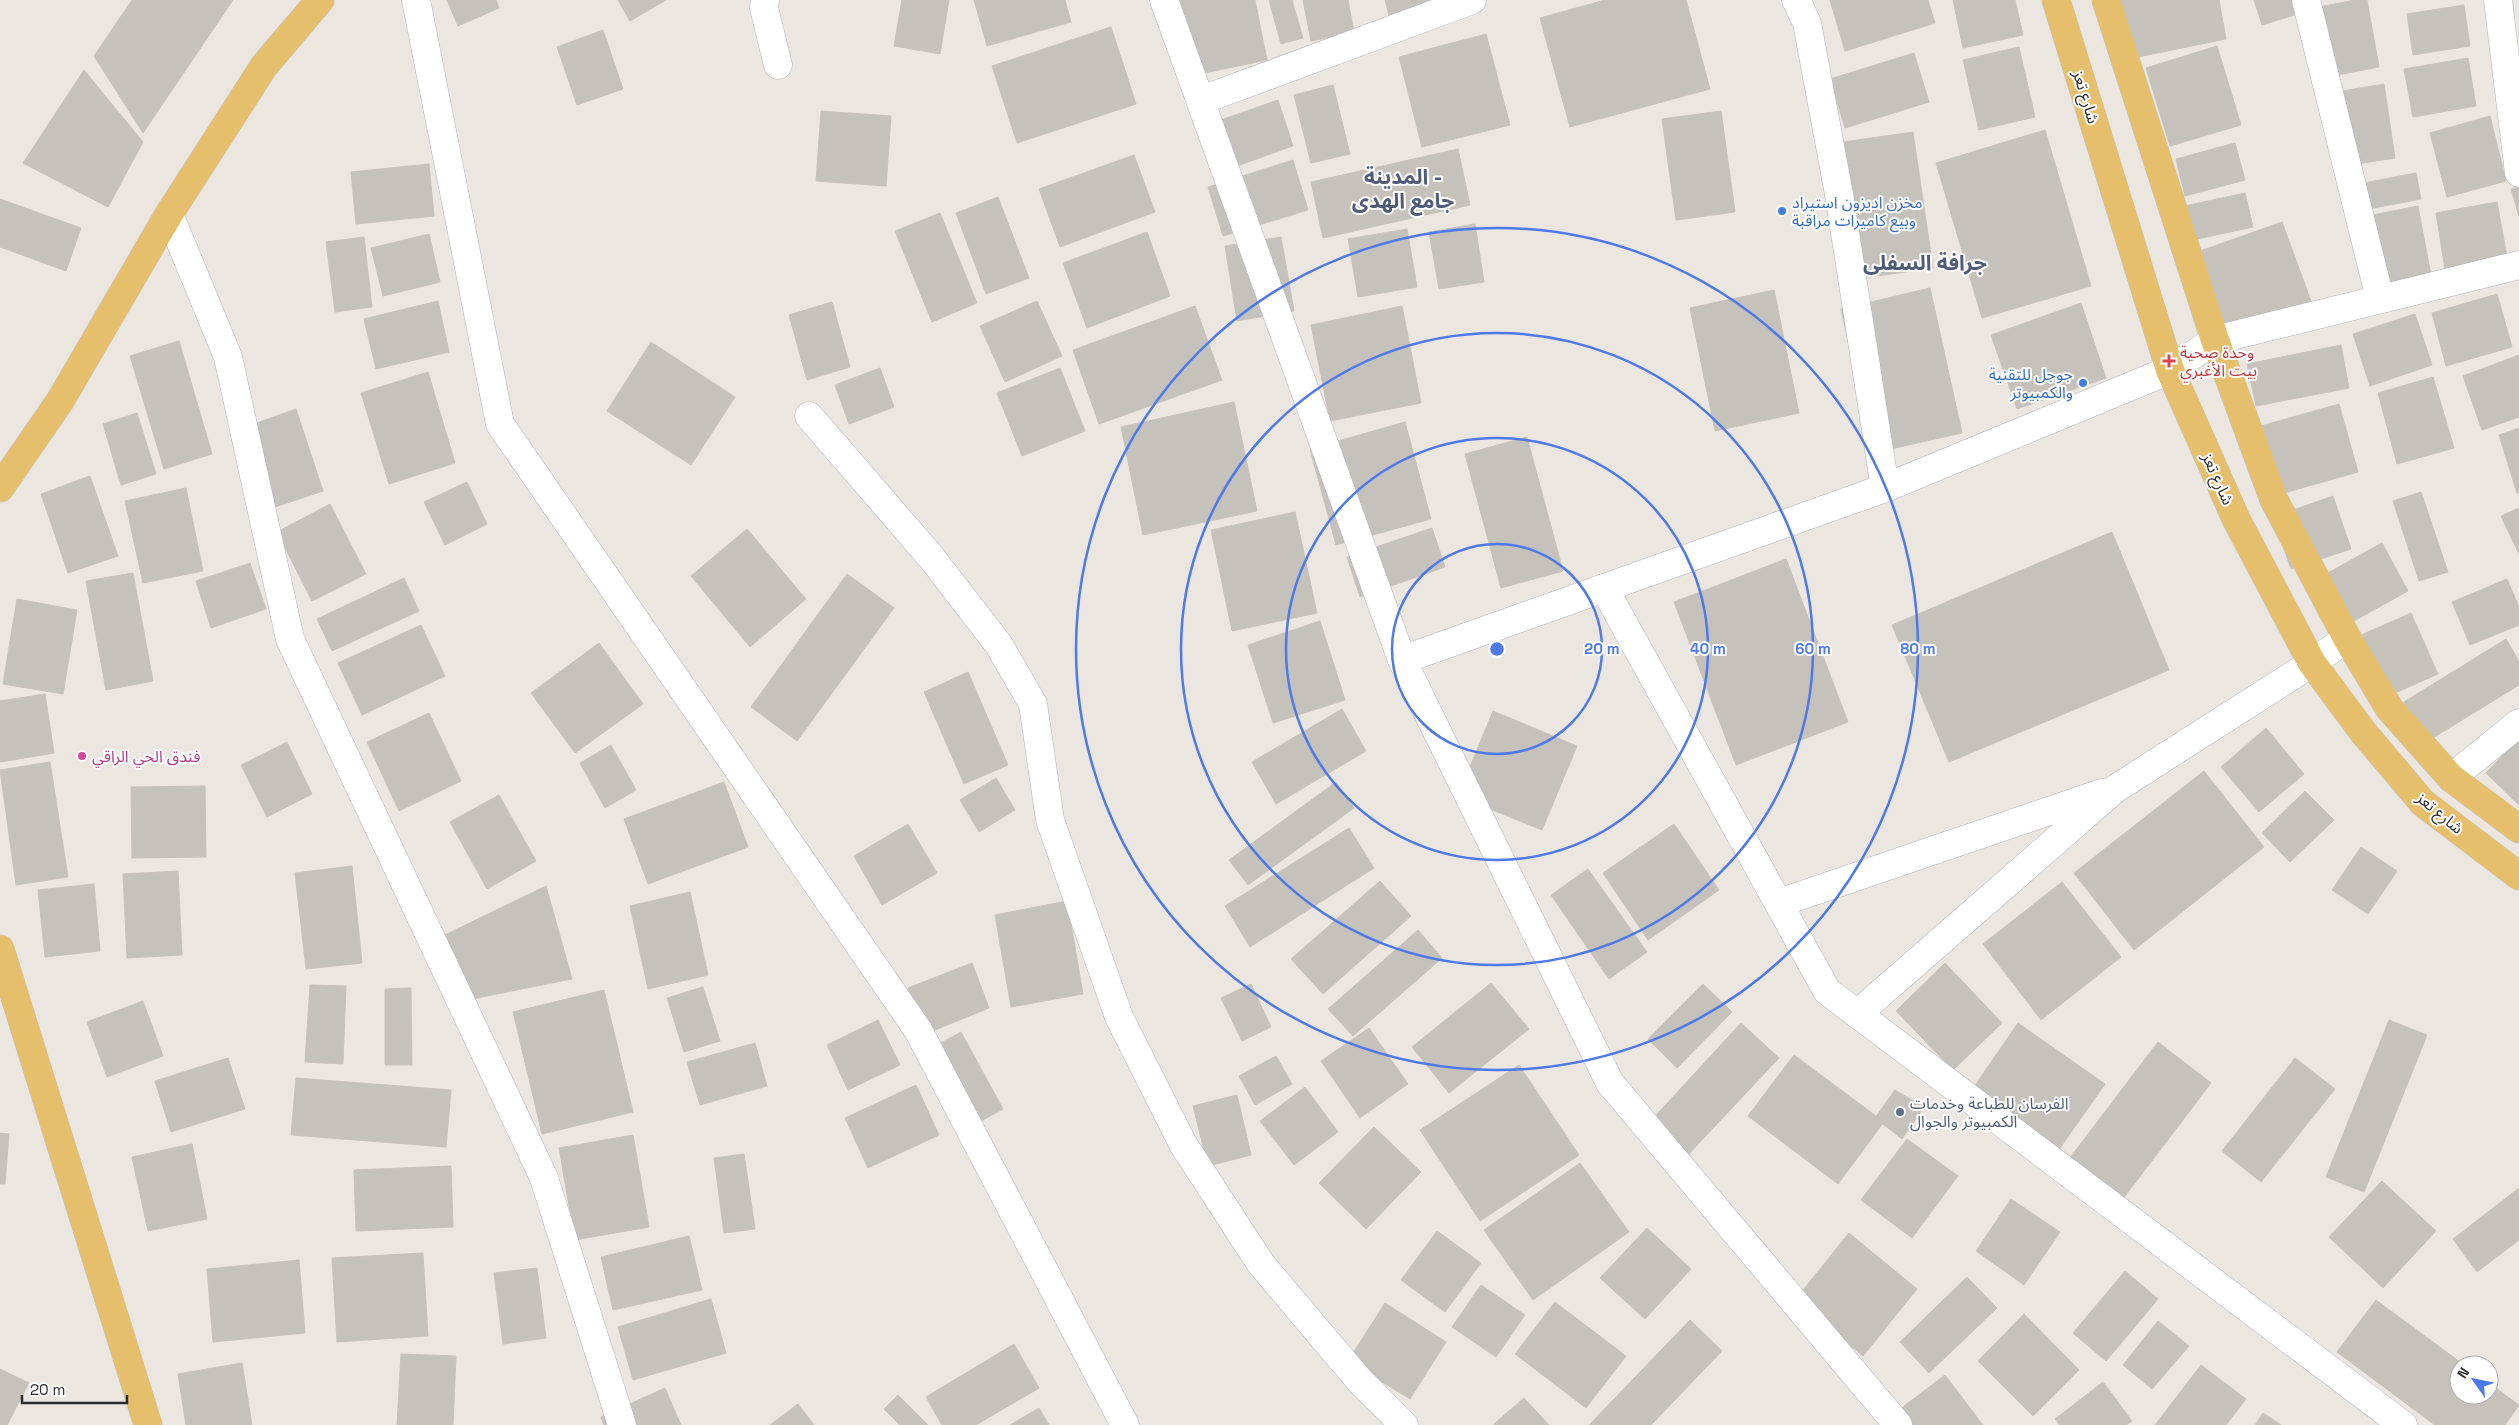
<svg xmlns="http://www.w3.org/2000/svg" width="2519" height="1425" viewBox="0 0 2519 1425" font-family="'Space Grotesk','Noto Sans Arabic',sans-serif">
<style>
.building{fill:#c5c1bb;stroke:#c8c2b9}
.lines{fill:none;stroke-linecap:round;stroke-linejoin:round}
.minor-casing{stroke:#b0b3bb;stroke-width:29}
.major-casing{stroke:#c4c4c4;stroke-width:29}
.minor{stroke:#fff;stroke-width:28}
.major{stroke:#e6bf6c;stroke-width:28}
.ring{fill:none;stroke:#4e79eb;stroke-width:2.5}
.shop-dot{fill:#3f7fe0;stroke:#fff;stroke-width:2}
.health-dot{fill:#e0444e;stroke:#fff;stroke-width:2}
.hotel-dot{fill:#d1479c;stroke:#fff;stroke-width:2}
.service-dot{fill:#5c6f8a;stroke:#fff;stroke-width:2}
.labels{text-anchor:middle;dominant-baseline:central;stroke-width:4;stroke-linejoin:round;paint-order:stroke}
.street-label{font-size:16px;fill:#2c2c2c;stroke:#fff}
.shop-label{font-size:16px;fill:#366cbe;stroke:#fff;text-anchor:start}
.health-label{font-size:16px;fill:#be3a42;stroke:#fff;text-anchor:start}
.hotel-label{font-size:16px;fill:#b23c85;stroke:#fff;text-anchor:start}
.service-label{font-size:16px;fill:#4e5e75;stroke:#fff;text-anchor:start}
.district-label{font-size:21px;font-weight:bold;fill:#505b7a;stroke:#fff}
.centre{fill:#4e79eb;stroke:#fff;stroke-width:2.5}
.ring-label{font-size:15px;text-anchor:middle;font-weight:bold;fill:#4e79eb;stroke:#fff;stroke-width:4;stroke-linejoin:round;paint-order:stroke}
</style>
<rect width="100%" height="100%" fill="#ece6e0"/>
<g class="building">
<polygon points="132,0 233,0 143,133 94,56"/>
<polygon points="447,0 496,0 499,8 458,26"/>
<polygon points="618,0 666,0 630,21"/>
<polygon points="902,0 949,0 940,54 894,46"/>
<polygon points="974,0 1065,0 1071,22 987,46"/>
<polygon points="1164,0 1255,0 1267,60 1180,78"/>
<polygon points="1269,0 1292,0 1303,38 1281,44"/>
<polygon points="1303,0 1348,0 1354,32 1311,41"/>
<polygon points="1385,0 1443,0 1389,15"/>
<polygon points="1605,0 1686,0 1710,89 1570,127 1540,18"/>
<polygon points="1830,0 1928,0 1935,23 1845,51"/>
<polygon points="1953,0 2015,0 2023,35 1963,48"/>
<polygon points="2112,0 2219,0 2226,39 2123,60"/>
<polygon points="2254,0 2300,0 2304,12 2262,25"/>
<polygon points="2355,0 2367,0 2379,67 2317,79 2304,10"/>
<polygon points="2464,5 2470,46 2413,55 2407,14"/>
<polygon points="1111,27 1136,104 1017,143 992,66"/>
<polygon points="603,30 623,89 577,105 557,47"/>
<polygon points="1486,34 1510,125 1422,147 1399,57"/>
<polygon points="2217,46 2241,125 2170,146 2146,68"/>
<polygon points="2019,47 2035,117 1979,130 1963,60"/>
<polygon points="1914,53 1929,102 1845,128 1830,79"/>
<polygon points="2468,58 2476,106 2413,117 2404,69"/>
<polygon points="84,70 143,142 108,207 23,163"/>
<polygon points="2384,84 2395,158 2337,167 2325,94"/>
<polygon points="1333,85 1350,154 1311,163 1294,95"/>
<polygon points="1278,100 1293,146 1220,172 1204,126"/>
<polygon points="821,111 891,116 886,186 816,181"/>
<polygon points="1721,111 1735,212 1676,220 1662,119"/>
<polygon points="2490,116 2506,181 2447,197 2430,133"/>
<polygon points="2045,130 2091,286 1982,318 1936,163"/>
<polygon points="1913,132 1933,268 1848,280 1829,144"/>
<polygon points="2235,143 2245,180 2185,196 2176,159"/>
<polygon points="1458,149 1470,205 1323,238 1311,182"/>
<polygon points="1134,155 1155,212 1060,247 1039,189"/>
<polygon points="1293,160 1308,210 1223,236 1208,187"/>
<polygon points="429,164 434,216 356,224 351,172"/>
<polygon points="2416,173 2421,199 2352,212 2348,186"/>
<polygon points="2519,187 2519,216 2511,189"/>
<polygon points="2245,193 2253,227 2188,241 2180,207"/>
<polygon points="998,197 1029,278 986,294 956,213"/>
<polygon points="0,199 81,228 66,271 0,247"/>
<polygon points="2497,202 2507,257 2445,269 2436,213"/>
<polygon points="2418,206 2431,275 2372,287 2358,218"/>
<polygon points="940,213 977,303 932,322 895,231"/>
<polygon points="2282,222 2311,301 2217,335 2189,255"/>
<polygon points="1475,224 1484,282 1439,289 1429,232"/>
<polygon points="1407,229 1417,287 1358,297 1348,239"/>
<polygon points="1147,232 1170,296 1087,328 1063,263"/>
<polygon points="429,234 440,282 383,296 371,248"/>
<polygon points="364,237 372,307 335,312 326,242"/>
<polygon points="1281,237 1294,311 1237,321 1225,246"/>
<polygon points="1930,288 1962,433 1873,453 1841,309"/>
<polygon points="1774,290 1799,413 1715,431 1690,308"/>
<polygon points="2497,294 2512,347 2446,366 2432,313"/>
<polygon points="438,301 449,352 376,369 364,319"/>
<polygon points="1037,301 1062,356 1005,382 980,326"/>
<polygon points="832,302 850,367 807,380 789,315"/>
<polygon points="2081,303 2106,378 2017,409 1991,335"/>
<polygon points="1195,306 1222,380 1099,424 1073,350"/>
<polygon points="1402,306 1421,403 1330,421 1311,325"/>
<polygon points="2415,314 2432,365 2370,386 2353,334"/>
<polygon points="179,341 212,454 164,469 130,356"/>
<polygon points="651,342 735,397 691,465 607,411"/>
<polygon points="2341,345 2349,388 2256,406 2247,364"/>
<polygon points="2519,355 2519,417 2482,430 2463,376"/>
<polygon points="880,368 894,407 849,424 835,385"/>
<polygon points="1060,368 1085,431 1022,456 997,393"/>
<polygon points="428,372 455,463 389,484 361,393"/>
<polygon points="2433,377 2454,448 2397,464 2378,393"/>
<polygon points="1234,402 1257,511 1143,535 1121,427"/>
<polygon points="2339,404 2358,472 2270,497 2250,429"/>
<polygon points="296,409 323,491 269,509 243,428"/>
<polygon points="137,413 156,474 121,485 103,424"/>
<polygon points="1405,422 1431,519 1336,545 1310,449"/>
<polygon points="2519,428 2519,493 2517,493 2499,435"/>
<polygon points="1527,437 1563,571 1501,588 1465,454"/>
<polygon points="90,476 118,556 68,573 41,494"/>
<polygon points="467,482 487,524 445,545 424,502"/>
<polygon points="186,488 203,571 143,583 125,501"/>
<polygon points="2421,492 2448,572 2419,581 2393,501"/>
<polygon points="2333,496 2351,549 2291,569 2273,517"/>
<polygon points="330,504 366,574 312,601 277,532"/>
<polygon points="2519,508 2519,554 2501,516"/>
<polygon points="1295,512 1317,613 1232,631 1211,530"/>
<polygon points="1432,528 1445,567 1360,597 1347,557"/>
<polygon points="747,529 806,599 750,647 691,576"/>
<polygon points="2112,532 2169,670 1949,762 1892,625"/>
<polygon points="2382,543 2408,591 2352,622 2326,574"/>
<polygon points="1786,559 1848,722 1736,765 1674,602"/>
<polygon points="250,563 266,609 211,628 196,581"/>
<polygon points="133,573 153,681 106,690 86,581"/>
<polygon points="847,574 894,608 797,741 751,707"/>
<polygon points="404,578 419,611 332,651 317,619"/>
<polygon points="2507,579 2519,607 2519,625 2470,645 2452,602"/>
<polygon points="17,599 77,610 63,694 3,684"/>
<polygon points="2411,613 2438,674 2377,701 2350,640"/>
<polygon points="1320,621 1345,700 1273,723 1248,645"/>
<polygon points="421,625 445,676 362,715 338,663"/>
<polygon points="2506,639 2519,661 2519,685 2428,741 2404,702"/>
<polygon points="599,643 643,704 575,753 531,693"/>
<polygon points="968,672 1008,765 964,784 924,692"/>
<polygon points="45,694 54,753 0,762 0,701"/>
<polygon points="1342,709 1366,751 1276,804 1252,762"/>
<polygon points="1493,711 1577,746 1542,830 1458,796"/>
<polygon points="429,713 461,781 399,811 367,742"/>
<polygon points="2266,728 2304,774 2259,812 2221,767"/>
<polygon points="2519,738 2519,805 2486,773"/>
<polygon points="287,742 312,794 267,817 241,765"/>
<polygon points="611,745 636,790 605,808 580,763"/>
<polygon points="50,762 68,877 16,885 0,770"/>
<polygon points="2204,771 2264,847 2134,950 2074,873"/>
<polygon points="996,778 1015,810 979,832 960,800"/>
<polygon points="724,782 748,847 648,884 624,819"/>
<polygon points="1336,782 1354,808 1248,885 1229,860"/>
<polygon points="205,786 206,857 132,858 131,787"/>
<polygon points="2305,791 2334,820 2290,862 2262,833"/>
<polygon points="499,795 536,861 487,889 450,822"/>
<polygon points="908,824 937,873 882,905 854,856"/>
<polygon points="1674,824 1719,890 1648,940 1603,873"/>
<polygon points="1349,828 1374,868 1250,947 1225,906"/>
<polygon points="2361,847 2397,871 2368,914 2332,890"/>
<polygon points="352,866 362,963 306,969 295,873"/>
<polygon points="1588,869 1647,952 1609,979 1551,895"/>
<polygon points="178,871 182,955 127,958 123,874"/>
<polygon points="1380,881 1411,916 1323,994 1291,959"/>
<polygon points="2062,882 2121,957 2041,1020 1983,944"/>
<polygon points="94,884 100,951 45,957 38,890"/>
<polygon points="546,886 572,979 452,1003 424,945"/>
<polygon points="690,892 708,975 648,989 630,906"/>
<polygon points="1067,901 1083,994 1011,1007 995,915"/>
<polygon points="1418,930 1442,958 1353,1036 1328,1009"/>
<polygon points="972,963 989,1008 925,1034 908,988"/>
<polygon points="1945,963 2002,1023 1953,1070 1896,1011"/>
<polygon points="1491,983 1529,1029 1449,1093 1412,1047"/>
<polygon points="1251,984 1271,1027 1242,1041 1221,998"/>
<polygon points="1703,984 1732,1012 1677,1068 1648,1039"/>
<polygon points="310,985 346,986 343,1064 305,1062"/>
<polygon points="703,987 720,1041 684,1052 667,998"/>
<polygon points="411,988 412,1065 385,1065 385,989"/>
<polygon points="604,990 633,1112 542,1134 513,1012"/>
<polygon points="143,1001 163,1056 107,1077 87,1022"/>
<polygon points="878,1020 900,1065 848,1090 827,1045"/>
<polygon points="2389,1020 2427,1035 2364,1192 2326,1177"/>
<polygon points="1741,1023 1779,1058 1685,1158 1648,1124"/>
<polygon points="2018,1023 2105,1084 2060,1148 1974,1087"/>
<polygon points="1369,1028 1408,1084 1360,1118 1321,1061"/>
<polygon points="961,1032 1003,1109 970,1127 928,1050"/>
<polygon points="2158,1042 2211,1083 2116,1208 2063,1167"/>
<polygon points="755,1043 767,1086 700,1105 687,1062"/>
<polygon points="1794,1055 1884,1122 1838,1184 1748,1116"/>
<polygon points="1276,1056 1292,1084 1255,1105 1239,1076"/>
<polygon points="228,1058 245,1109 171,1132 155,1081"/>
<polygon points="2295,1058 2335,1089 2261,1182 2222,1151"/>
<polygon points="1519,1065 1579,1155 1480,1221 1420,1130"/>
<polygon points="296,1078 451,1090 446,1147 291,1135"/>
<polygon points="916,1085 939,1135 868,1168 845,1118"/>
<polygon points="1305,1087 1338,1132 1294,1165 1260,1121"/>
<polygon points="1895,1090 1924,1107 1902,1139 1875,1118"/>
<polygon points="1237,1095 1251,1155 1208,1166 1193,1106"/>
<polygon points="1374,1127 1421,1172 1366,1229 1319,1183"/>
<polygon points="0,1133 9,1134 5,1184 0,1184"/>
<polygon points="633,1135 649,1227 575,1240 559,1148"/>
<polygon points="1907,1139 1958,1176 1912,1238 1861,1200"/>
<polygon points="192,1144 207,1219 148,1231 132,1157"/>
<polygon points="744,1154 755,1229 724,1233 714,1158"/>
<polygon points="1580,1163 1629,1232 1533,1300 1484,1230"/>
<polygon points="451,1166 453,1227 356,1231 354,1170"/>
<polygon points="2382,1181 2436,1231 2383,1288 2329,1237"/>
<polygon points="2519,1188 2519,1240 2477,1272 2453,1239"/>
<polygon points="2011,1199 2060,1232 2024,1285 1976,1251"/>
<polygon points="1647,1228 1691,1269 1645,1319 1600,1278"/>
<polygon points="1437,1231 1481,1263 1445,1312 1401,1280"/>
<polygon points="1849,1233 1917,1289 1863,1356 1795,1300"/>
<polygon points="689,1236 702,1290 613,1310 601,1257"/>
<polygon points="423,1253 428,1336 337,1342 332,1258"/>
<polygon points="299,1260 305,1333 213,1342 207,1269"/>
<polygon points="537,1268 546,1338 503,1344 494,1273"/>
<polygon points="2125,1271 2158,1299 2106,1361 2073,1333"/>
<polygon points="1967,1277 1997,1308 1929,1373 1900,1342"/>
<polygon points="1481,1285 1525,1315 1496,1357 1452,1327"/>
<polygon points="711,1299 726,1353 633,1380 618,1327"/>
<polygon points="2376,1300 2464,1365 2459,1365 2459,1395 2489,1395 2489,1383 2519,1405 2505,1425 2435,1425 2337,1352"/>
<polygon points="1555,1302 1626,1356 1586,1408 1515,1354"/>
<polygon points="1385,1303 1446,1342 1410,1399 1348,1361"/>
<polygon points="2024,1314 2079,1370 2033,1416 1978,1361"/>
<polygon points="1690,1320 1722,1351 1651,1425 1589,1425"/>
<polygon points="2158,1321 2189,1346 2152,1389 2123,1365"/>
<polygon points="1014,1344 1039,1388 976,1425 942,1425 926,1397"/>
<polygon points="401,1354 456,1356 453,1425 397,1425"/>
<polygon points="242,1363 252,1425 186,1425 178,1374"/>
<polygon points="2201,1365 2246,1399 2226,1425 2155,1425"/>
<polygon points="0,1369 29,1383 7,1425 0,1425"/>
<polygon points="1945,1375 1983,1425 1886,1425 1883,1422"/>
<polygon points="2103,1382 2132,1421 2126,1425 2060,1425 2055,1419"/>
<polygon points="665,1388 681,1425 604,1425 601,1417"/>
<polygon points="898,1395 928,1425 900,1425 884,1409"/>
<polygon points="1524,1398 1549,1425 1495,1425 1494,1424"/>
<polygon points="798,1404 814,1425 770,1425"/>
<polygon points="1039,1408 1049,1425 1010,1425"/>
<polygon points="2263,1413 2281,1425 2255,1425"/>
</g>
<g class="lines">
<g class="minor-casing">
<g id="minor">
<polyline points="416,0 500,424 918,1030 1125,1425"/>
<polyline points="765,0 764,8 778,65"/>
<polyline points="1164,0 1402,660 1610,1083 1898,1425"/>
<polyline points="1796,0 1807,23 1839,194 1885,488"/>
<polyline points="2306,0 2380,299"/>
<polyline points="2498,0 2519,173"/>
<polyline points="1202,100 1472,0"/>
<polyline points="169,214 228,357 290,639 544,1178 622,1425"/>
<polyline points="809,416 931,557 999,645 1033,704 1050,820 1119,1017 1183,1144 1261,1264 1360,1381 1404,1425"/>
<polyline points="1604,588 1827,991 2403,1425"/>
<polyline points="1402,660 1885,488 2170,370 2215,340 2519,265"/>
<polyline points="2451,778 2519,723"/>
<polyline points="1779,903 2102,793"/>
<polyline points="1857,1014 2115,789 2312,663 2347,638"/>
</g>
</g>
<g class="major-casing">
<g id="major">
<polyline points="2056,0 2170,370 2236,519 2312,663 2363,732 2423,803 2519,876"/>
<polyline points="2106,0 2215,340 2274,500 2347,638 2389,708 2451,778 2519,829"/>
<polyline points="0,488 60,401 169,214 264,66 320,0"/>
<polyline points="0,949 148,1425"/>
</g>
</g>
<use href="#minor" class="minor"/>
<use href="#major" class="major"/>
</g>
<g class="ring">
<circle cx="1497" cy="649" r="105"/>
<circle cx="1497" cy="649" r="211"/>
<circle cx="1497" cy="649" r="316"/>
<circle cx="1497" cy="649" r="421"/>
</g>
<g class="shop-dot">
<circle cx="1782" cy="211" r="5"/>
<circle cx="2083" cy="383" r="5"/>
</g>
<path class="health-dot" d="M2166.5 353.5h5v5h5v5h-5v5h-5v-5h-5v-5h5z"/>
<circle class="hotel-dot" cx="82" cy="756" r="5"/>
<circle class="service-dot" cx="1900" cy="1112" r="5"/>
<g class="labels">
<g class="street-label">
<text transform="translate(2086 97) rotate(73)">شارع تعز</text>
<text transform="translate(2218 479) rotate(66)">شارع تعز</text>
<text transform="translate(2440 813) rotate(40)">شارع تعز</text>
</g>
<g class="shop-label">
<text x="1792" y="202">مخزن اديزون استيراد<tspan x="1792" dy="18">وبيع كاميرات مراقبة</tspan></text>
<text x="2073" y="374" text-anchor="end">جوجل للتقنية<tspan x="2073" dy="18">والكمبيوتر</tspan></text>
</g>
<g class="health-label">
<text x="2180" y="352">وحدة صحية<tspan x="2180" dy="18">بيت الأغبري</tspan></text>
</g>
<g class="hotel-label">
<text x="92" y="756">فندق الحي الراقي</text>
</g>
<g class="service-label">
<text x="1910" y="1103">الفرسان للطباعة وخدمات<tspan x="1910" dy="18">الكمبيوتر والجوال</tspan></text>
</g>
<g class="district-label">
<text x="1403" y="176">المدينة -<tspan x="1403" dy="24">جامع الهدى</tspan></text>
<text x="1925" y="262">جرافة السفلى</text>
</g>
</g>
<circle cx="1497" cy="649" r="8" class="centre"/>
<g class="ring-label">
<text x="1602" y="654">20 m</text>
<text x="1708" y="654">40 m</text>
<text x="1813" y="654">60 m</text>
<text x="1918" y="654">80 m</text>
</g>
<g transform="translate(2474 1380) rotate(303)"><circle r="24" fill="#ffffff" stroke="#ababab"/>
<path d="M0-4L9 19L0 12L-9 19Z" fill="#4e79eb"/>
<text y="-8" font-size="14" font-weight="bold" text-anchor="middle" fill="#2c2c2c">N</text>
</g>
<path d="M22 1395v8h105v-8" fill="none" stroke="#2c2c2c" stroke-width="2.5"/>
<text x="30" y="1395" font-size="15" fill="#2c2c2c" stroke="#ffffff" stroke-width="4" paint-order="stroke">20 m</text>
</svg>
